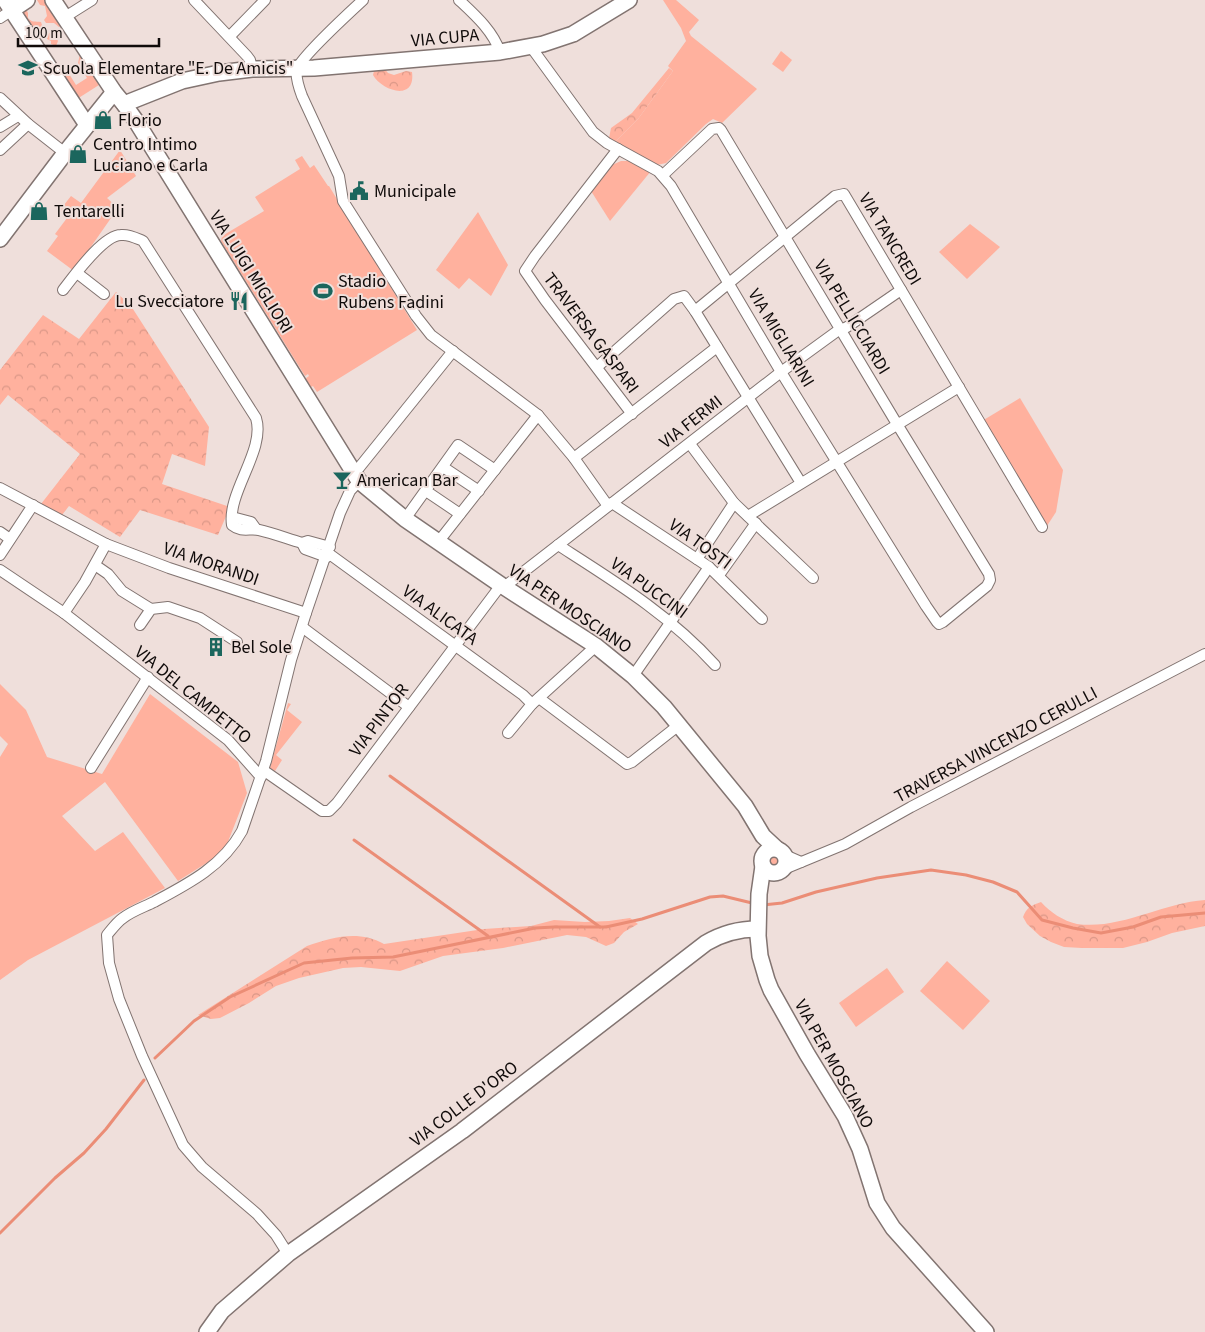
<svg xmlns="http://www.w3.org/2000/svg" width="1205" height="1332" viewBox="0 0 1205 1332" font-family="'Source Sans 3',sans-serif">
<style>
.green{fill:#ffb19e}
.forest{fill:url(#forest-crowns)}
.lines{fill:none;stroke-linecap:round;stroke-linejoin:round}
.stream{stroke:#eb8d76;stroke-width:3}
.street-casing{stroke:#827471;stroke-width:12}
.secondary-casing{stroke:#827471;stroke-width:18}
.street{stroke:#fff;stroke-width:10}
.secondary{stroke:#fff;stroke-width:15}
.labels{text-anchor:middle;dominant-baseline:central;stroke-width:4;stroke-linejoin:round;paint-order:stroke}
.street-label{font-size:18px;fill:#100b0a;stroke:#efdfdb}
.poi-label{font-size:18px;fill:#100b0a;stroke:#efdfdb;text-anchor:start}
</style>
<defs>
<pattern id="forest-crowns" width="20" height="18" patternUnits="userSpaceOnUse" patternTransform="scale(1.25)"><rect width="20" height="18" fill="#ffb19e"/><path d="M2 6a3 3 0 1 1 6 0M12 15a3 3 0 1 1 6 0" fill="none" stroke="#da9787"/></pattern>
</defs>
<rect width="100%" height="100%" fill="#efdfdb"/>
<g class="green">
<polygon points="37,0 45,0 61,26 59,27 54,23 46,23 44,20 47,16 45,6 40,5"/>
<polygon points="663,0 676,0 699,20 689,32 691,36 757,89 722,123 713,119 706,124 666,163 657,165 614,143 638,119 673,71 668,66 686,41 681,28"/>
<path d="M25,7L28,13V18C32,23 35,21 41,22L42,25L39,33L41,39L39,40L19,11Z"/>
<polygon points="51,32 54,34 58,41 56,46 51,44 51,41 47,39 48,34"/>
<polygon points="781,51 792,60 783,72 772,64"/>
<polygon points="80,54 99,85 77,99 57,67 66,69 76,85 87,78 78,63"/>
<polygon points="120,150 136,176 107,198 118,208 74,271 47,251 58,236 55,234 67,218 60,210 71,196 81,203"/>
<polygon points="302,156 310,168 314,165 328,186 329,186 417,330 317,392 313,386 311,387 305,379 309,376 308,374 305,376 221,241 222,236 264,211 255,197 300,169 295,160"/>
<polygon points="621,161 629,161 651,171 610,221 591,191 612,165"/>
<polygon points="478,212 508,265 491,296 469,278 459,289 436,270"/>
<polygon points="970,224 1000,247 967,279 939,252"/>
<polygon points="1020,398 1063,470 1056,512 1045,529 982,421"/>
<polygon points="0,684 26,710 47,757 102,774 150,694 238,762 247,793 224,852 178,881 105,782 62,816 95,851 123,832 165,888 28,960 0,980 0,757 8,744 0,736"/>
<polygon points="288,703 291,704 287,710 302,722 276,755 282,760 275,771 270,768"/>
<circle cx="774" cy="861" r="7"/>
<polygon points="947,961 990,1001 963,1030 920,991"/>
<polygon points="887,968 904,992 856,1027 839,1003"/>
</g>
<g class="forest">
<path d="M383,67L388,73L394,75L406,71L412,72C416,102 382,91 373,75L374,71Z"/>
<polygon points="669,68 673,71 638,119 614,143 609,138 611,128 632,113"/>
<polygon points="116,292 131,306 209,427 205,466 172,454 162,484 230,507 218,535 140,510 120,537 69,506 62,515 41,504 80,454 8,395 0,405 0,370 43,315 79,339"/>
<path d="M1205,900V926L1172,933L1147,942L1123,948H1082L1064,947L1051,942L1040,936L1027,924L1023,917C1026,908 1032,905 1041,902C1050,912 1063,921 1077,924C1120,930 1162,903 1205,900Z"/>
<path d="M630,918L638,924L624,932L614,943L606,946L586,937L567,935L503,948L443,956L400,971L361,967L343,968L299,978L276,986L249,1003L220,1018L211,1019L198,1015L307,946C333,937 359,930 384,944L484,929L531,926L554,920L585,922L609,921Z"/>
</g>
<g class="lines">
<g class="stream">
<polyline points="390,776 600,927"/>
<polyline points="354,840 488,936"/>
<polyline points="763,905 782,903 816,892 877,878 931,870 966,875 993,882 1017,892 1042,920 1073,928 1101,933 1133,927 1161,917 1205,913"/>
<polyline points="155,1058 194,1021 230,997 304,963 352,958 393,957 535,928 554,927 606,927 642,919 710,897 723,896 752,903"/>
<polyline points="0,1233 55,1178 84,1153 106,1129 144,1080"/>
</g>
<g class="street-casing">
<g id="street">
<polyline points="194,0 247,56 250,60 252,69"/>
<path d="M363,0C350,12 302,56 297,69C295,77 299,88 302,96L339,176L343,201L416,316L431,335L538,415L574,458L608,506"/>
<path d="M459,0C475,15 493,31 500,52"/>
<polyline points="65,17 92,0"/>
<polyline points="0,18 12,10"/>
<polyline points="230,36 265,0"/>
<polyline points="531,47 593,132 607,143 658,171 671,186 781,372 926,606 937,622 939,624 943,622 987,586 990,580 989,574 897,424 721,130 719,128 712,129 663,175"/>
<polyline points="0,98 28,124 65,153"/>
<polyline points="0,127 18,116"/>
<polyline points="618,149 535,256 525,271 545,300 632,414"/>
<polyline points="0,150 28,124"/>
<polyline points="77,273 104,294"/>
<path d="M63,290C74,276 103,235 121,235C129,234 136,238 143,241L256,418C266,450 227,492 232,525C242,533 249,528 259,530C273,533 288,539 302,543"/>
<polyline points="695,311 835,196 844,194 1042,527"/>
<polyline points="597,367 674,299 684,296 695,311 801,483"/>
<polyline points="690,444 734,503 813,578"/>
<polyline points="574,458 717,347"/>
<polyline points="443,467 479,491"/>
<polyline points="354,474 453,351"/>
<polyline points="0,488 106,544 85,582 64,613 228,740 261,777"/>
<polyline points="426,491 460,514"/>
<polyline points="612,503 709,567 762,619"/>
<polyline points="748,516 959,387"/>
<polyline points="232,517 251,522 256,529"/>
<polyline points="405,519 458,445 495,470"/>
<polyline points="0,532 10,539"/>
<polyline points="439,541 538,415"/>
<polyline points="302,543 305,549 327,557"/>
<polyline points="302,543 308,541 330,547"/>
<polyline points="106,544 169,568 306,613"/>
<path d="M558,545C614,581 670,615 715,665"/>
<polyline points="328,553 523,695 532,704"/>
<polyline points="0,555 33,505"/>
<polyline points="697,559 734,503"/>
<polyline points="95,565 108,574 122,591 151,609"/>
<polyline points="0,570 64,613"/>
<polyline points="719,575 756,523"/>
<polyline points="504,587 781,372 836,332 847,327 901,290"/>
<polyline points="140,625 151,609 168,607 200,618 237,642"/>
<polyline points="302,627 409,707"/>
<polyline points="633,676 709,567"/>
<polyline points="539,698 627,764 632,762 679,725"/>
<polyline points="508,733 532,704 596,646"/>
<polyline points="91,768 148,677"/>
<polyline points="263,770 322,811 329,811 337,803 501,585"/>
<polyline points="785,855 801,862"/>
<polyline points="782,870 845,844 911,807 1205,654"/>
<path d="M288,1254L276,1235L257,1214L202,1167L183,1145L142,1056L119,999L109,963L107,935C112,929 117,922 123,918C132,911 144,907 154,902C188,884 223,866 242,831L266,761L291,660L306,613L340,513L350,491L359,481"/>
</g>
</g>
<g class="secondary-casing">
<g id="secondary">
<polyline points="5,0 87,125"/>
<polyline points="53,0 114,92 124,104 136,121 359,481 405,519 501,585 596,646 633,676 664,707 745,806 763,836 777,849"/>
<polyline points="12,10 27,0"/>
<polyline points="124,104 182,81 219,73 252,69 314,68 500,52 543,44 573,34 629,0"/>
<polyline points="0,239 65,153 114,92"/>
<circle cx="774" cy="861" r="12"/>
<polyline points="763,866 759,894 758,936 760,956 767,980 771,990 807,1054 845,1116 860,1149 877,1203 893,1228 986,1332"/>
<path d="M207,1332L222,1311L288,1254L462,1131L706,943C723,933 738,929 757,929"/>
</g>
</g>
<use href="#street" class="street"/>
<use href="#secondary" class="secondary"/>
</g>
<defs>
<g id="school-bare" transform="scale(1.5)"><path d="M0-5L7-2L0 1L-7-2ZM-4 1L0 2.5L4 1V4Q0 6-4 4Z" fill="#1b665d" stroke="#efdfdb" stroke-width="2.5" paint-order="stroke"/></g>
<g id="shop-bare" transform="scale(1.5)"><path d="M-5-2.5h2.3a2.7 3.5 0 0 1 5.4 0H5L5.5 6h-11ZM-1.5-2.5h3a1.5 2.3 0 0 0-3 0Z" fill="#1b665d" stroke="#efdfdb" stroke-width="2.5" paint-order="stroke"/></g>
<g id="civic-bare" transform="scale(1.5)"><path d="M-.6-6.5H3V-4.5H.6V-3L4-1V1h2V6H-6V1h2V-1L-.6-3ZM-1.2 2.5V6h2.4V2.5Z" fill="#1b665d" stroke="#efdfdb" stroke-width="2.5" paint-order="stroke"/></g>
<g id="stadium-bare" transform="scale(1.5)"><path d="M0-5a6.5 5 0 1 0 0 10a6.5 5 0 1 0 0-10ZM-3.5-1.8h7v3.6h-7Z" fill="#1b665d" stroke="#efdfdb" stroke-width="2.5" paint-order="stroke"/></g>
<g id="restaurant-bare" transform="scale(1.5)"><path d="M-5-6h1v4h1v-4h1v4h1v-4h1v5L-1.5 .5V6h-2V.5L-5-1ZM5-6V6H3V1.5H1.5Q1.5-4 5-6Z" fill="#1b665d" stroke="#efdfdb" stroke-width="2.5" paint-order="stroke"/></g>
<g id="bar-bare" transform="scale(1.5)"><path d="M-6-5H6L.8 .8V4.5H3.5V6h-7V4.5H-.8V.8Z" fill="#1b665d" stroke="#efdfdb" stroke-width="2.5" paint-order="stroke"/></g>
<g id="building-bare" transform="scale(1.5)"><path d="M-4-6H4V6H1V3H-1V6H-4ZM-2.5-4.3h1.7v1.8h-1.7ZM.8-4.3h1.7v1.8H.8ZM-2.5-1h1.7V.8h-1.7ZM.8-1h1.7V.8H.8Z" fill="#1b665d" stroke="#efdfdb" stroke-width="2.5" paint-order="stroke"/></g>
</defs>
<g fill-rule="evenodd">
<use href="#school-bare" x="28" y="68"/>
<use href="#shop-bare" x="103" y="120"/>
<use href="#shop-bare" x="78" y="154"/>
<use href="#civic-bare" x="359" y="191"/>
<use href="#shop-bare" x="39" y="211"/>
<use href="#stadium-bare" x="323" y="291"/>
<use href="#restaurant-bare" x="239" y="301"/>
<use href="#bar-bare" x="342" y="480"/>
<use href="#building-bare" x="216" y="647"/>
</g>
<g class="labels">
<g class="street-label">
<text transform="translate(445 38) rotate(-5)">VIA CUPA</text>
<text transform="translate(890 239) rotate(59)">VIA TANCREDI</text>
<text transform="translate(251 272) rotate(58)">VIA LUIGI MIGLIORI</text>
<text transform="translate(852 317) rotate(59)">VIA PELLICCIARDI</text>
<text transform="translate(591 333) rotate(53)">TRAVERSA GASPARI</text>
<text transform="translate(781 338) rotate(59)">VIA MIGLIARINI</text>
<text transform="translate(691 422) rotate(-38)">VIA FERMI</text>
<text transform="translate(700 544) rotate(36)">VIA TOSTI</text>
<text transform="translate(211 564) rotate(19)">VIA MORANDI</text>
<text transform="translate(649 588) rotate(36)">VIA PUCCINI</text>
<text transform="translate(570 609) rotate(34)">VIA PER MOSCIANO</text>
<text transform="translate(440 615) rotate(36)">VIA ALICATA</text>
<text transform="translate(193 695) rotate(39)">VIA DEL CAMPETTO</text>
<text transform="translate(379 720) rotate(-53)">VIA PINTOR</text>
<text transform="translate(996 745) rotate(-28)">TRAVERSA VINCENZO CERULLI</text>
<text transform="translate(834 1064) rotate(61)">VIA PER MOSCIANO</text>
<text transform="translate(464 1104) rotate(-37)">VIA COLLE D'ORO</text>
</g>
<g class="poi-label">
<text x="43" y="68">Scuola Elementare "E. De Amicis"</text>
<text x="118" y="120">Florio</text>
<text x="93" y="144">Centro Intimo<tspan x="93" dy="21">Luciano e Carla</tspan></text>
<text x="374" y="191">Municipale</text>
<text x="54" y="211">Tentarelli</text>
<text x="338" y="281">Stadio<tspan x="338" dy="21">Rubens Fadini</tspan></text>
<text x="224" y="301" text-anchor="end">Lu Svecciatore</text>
<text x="357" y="480">American Bar</text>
<text x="231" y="647">Bel Sole</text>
</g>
</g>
<path d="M18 38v8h141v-8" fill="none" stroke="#100b0a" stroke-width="2.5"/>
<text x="25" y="38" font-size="15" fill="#100b0a" stroke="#efdfdb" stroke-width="4" paint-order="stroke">100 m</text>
</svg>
